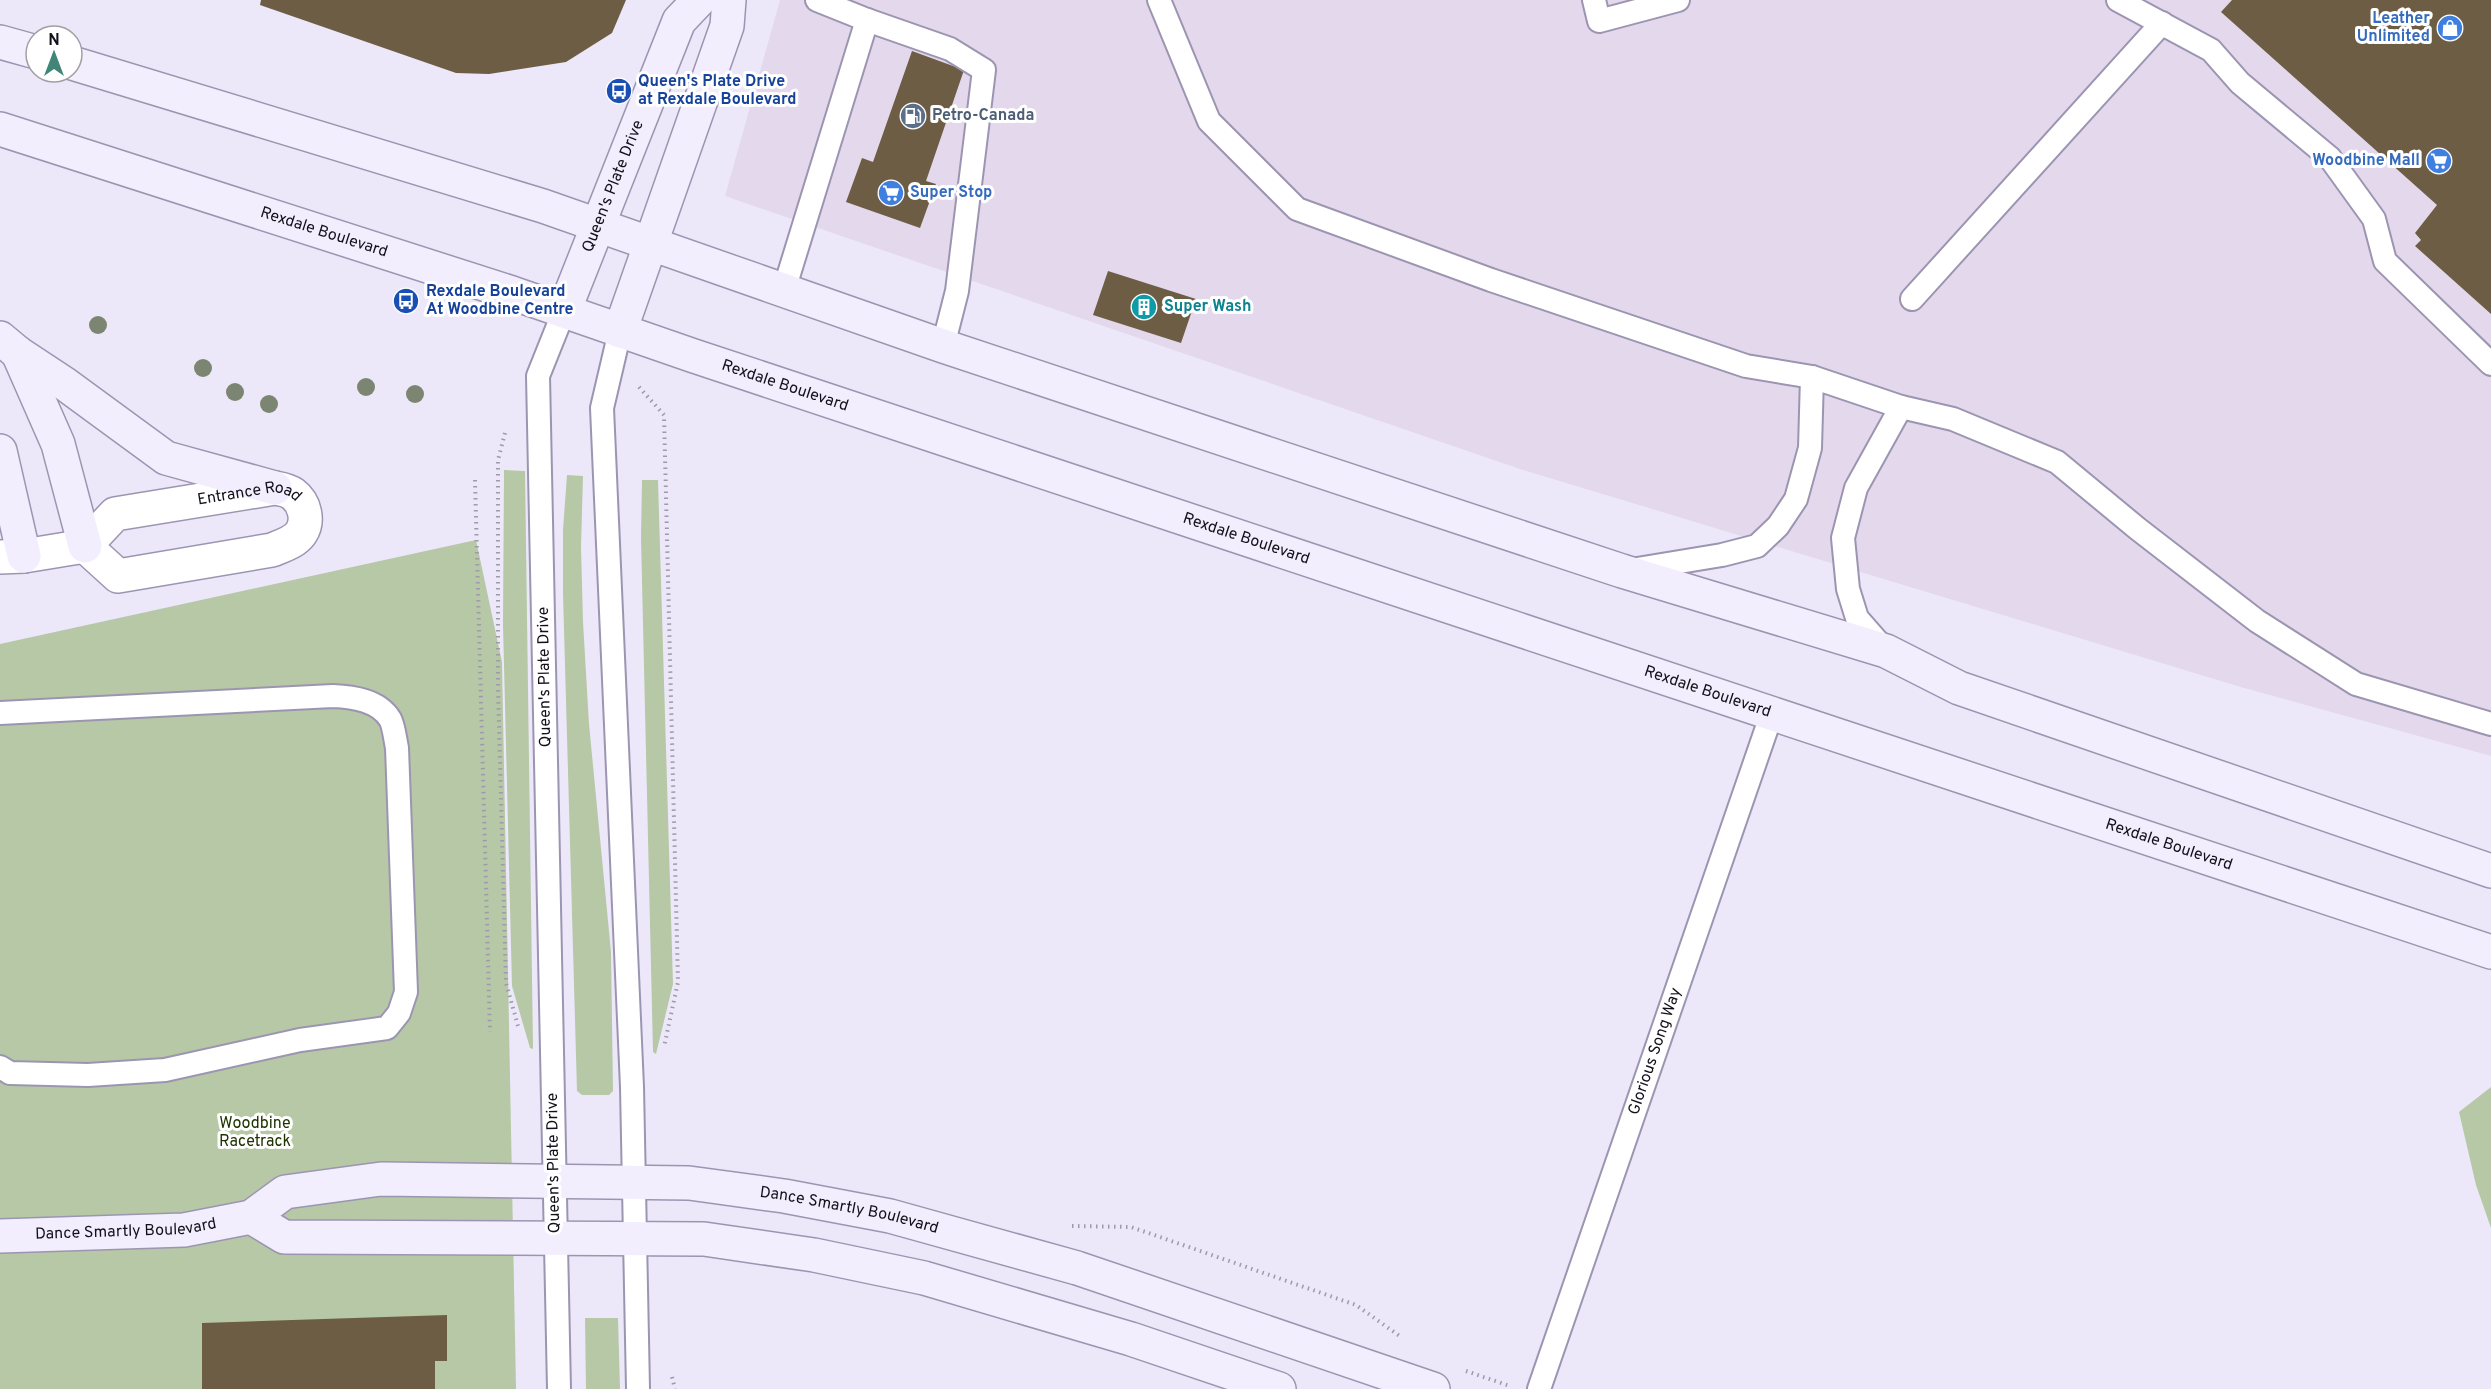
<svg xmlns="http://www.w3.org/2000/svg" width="2491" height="1389" viewBox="0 0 2491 1389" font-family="Overpass,sans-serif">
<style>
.commercial{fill:#e4d8ec}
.green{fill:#b6c8a6}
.building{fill:#6d5d45}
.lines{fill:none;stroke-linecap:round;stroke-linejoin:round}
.lane-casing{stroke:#9c95b1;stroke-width:26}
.street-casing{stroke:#9c95b1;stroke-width:36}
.secondary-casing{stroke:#9c95b1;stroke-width:36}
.path{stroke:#9e9aaa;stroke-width:4;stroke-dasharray:1.5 4.5;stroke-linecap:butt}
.lane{stroke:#fff;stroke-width:22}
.street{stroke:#fff;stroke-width:33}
.secondary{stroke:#f2eefd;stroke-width:33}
.tree{fill:#7c8571}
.labels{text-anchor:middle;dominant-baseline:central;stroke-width:6;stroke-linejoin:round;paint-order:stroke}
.shop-label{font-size:16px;font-weight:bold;fill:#366cbe;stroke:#fff;text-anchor:end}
.transit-label{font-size:16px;font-weight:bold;fill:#164399;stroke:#fff;text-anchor:start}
.service-label{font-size:16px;font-weight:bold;fill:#4e5e75;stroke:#fff;text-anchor:start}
.street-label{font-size:16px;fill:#13101a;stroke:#fff}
.culture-label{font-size:16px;font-weight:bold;fill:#0d838f;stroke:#fff;text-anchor:start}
.park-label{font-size:16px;fill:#203401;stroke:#fff}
</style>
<rect width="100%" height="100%" fill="#ece8fa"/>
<polygon class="commercial" points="780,0 2491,0 2491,756 2244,688 1520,469 725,196"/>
<g class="green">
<polygon points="504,470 525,471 533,1049 530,1048 512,986 503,625"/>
<polygon points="567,475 583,476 581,547 583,622 589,724 611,952 613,1091 609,1095 582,1095 577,1091 563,594 563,530"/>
<polygon points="642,480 658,480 673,984 656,1054 653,1052 641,538"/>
<polygon points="476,540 502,662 516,1389 0,1389 0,644"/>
<polygon points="2491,1087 2491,1228 2476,1185 2459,1112"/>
<polygon points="585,1318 618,1318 620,1389 586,1389"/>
</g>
<g class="building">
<polygon points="261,0 626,0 612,33 566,62 489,74 456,73 260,5"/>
<polygon points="2232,0 2491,0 2491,314 2415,246 2421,240 2415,233 2437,205 2221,12"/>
<polygon points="912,51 964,70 926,181 936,184 920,228 846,202 862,158 873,162"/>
<polygon points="1108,271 1196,299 1181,343 1093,315"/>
<polygon points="447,1315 447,1361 435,1361 435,1389 202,1389 202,1323"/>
</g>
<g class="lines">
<g class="lane-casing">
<g id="lane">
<polyline points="817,0 867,20 950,49 984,70 957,291 943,346"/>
<polyline points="1159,0 1209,121 1297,209 1491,280 1746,366 1812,377 1901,407 1953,419 2057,462 2138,529 2257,621 2356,684 2491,724"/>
<polyline points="1594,0 1599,21 1678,0"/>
<polyline points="2118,0 2211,50 2240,83 2330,158 2374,219 2385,261 2491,364"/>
<polyline points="784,290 867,20"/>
<polyline points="1912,299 2162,23"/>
<polyline points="620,331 602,408 632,1087 638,1389"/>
<polyline points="1631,570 1722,555 1757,546 1778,526 1796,499 1810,448 1812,377"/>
<polyline points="1885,650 1857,618 1848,589 1843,538 1856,488 1901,407"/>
<path d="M0,713L333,696C353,697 378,700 390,719C394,726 395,739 397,748L406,992L399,1013L387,1028L300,1040L165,1070L88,1075L10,1073L0,1067"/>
<polyline points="559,1389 538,376 564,311"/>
<path id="s1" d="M1539,1389L1772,713"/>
</g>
</g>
<g class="street-casing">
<g id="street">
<path id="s2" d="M0,557L24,556L85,546L115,514L275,488C281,489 289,491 293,494C305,503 309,521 301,533C295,542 282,546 272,550L118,576L85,546"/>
</g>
</g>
<g class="secondary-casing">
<g id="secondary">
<polyline points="0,42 36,52"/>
<polyline points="72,63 543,206 943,346 1622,571 1886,651 1959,688 2491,871"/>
<path id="s3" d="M0,129L512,293L694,356L2491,952"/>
<path id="s4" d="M564,311L679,21L699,0"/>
<polyline points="620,331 727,26 729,0"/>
<polyline points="0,338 18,353 65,384 166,458 275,488"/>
<polyline points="18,353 58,444 85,546"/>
<polyline points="0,451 24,556"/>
<polyline points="251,1217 284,1237 704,1239 814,1255 924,1278 1131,1339 1279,1389"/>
<path id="s5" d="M0,1236L184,1230L251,1217L285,1192L381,1179L689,1183L784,1196L890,1216L1077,1268L1433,1389"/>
</g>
</g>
<g class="path">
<polyline points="639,387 664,415 678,982 664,1047"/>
<polyline points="505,433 498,460 498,687 506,983 518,1026"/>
<polyline points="475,480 490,1032"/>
<polyline points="1072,1226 1131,1227 1356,1305 1401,1337"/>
<polyline points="1466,1371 1510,1386"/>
<polyline points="672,1377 675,1389"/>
</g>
<use href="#lane" class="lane"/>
<use href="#street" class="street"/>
<use href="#secondary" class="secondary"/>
</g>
<g class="tree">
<circle cx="98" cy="325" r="9"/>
<circle cx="203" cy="368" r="9"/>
<circle cx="366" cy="387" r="9"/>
<circle cx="235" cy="392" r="9"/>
<circle cx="415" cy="394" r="9"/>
<circle cx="269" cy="404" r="9"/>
</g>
<defs>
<g id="shop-disc" transform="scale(1.35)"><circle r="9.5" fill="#3f7fe0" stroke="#fff"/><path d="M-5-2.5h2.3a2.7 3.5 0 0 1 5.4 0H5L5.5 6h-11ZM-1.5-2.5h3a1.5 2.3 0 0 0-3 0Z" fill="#fff"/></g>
<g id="bus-disc" transform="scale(1.35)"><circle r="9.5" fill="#1a4fb4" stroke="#fff"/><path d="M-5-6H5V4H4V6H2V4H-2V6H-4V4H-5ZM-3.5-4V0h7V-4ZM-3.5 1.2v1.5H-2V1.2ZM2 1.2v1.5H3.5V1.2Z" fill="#fff"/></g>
<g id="fuel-disc" transform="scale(1.35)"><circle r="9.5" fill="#5c6f8a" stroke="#fff"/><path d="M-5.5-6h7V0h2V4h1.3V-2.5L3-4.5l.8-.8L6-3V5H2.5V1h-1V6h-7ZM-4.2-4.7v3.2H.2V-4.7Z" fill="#fff"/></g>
<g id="supermarket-disc" transform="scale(1.35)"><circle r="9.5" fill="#3f7fe0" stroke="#fff"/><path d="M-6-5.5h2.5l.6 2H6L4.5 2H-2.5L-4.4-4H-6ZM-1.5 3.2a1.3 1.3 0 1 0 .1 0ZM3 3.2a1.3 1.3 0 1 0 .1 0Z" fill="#fff"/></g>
<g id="building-disc" transform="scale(1.35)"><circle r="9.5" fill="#0f9aa8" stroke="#fff"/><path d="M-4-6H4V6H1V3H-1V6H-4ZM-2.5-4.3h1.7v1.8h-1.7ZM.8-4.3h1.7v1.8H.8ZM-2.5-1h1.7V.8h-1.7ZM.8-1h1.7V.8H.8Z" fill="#fff"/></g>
</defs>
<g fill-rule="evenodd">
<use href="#shop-disc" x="2450" y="28"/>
<use href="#bus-disc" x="619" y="91"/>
<use href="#fuel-disc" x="913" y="116"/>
<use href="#supermarket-disc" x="2439" y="161"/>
<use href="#supermarket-disc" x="891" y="193"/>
<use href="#bus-disc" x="406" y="301"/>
<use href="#building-disc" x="1144" y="307"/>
</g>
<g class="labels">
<g class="shop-label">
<text x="2430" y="19">Leather<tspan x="2430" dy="18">Unlimited</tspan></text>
<text x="2420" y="161">Woodbine Mall</text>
<text x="910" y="193" text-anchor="start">Super Stop</text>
</g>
<g class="transit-label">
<text x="638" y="82">Queen's Plate Drive<tspan x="638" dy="18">at Rexdale Boulevard</tspan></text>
<text x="426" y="292">Rexdale Boulevard<tspan x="426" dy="18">At Woodbine Centre</tspan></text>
</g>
<g class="service-label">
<text x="932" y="116">Petro-Canada</text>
</g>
<g class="street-label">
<text stroke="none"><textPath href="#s4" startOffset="134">Queen's Plate Drive</textPath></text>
<text stroke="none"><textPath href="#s3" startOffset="340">Rexdale Boulevard</textPath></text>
<text stroke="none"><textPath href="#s3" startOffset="826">Rexdale Boulevard</textPath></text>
<text stroke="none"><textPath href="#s2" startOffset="266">Entrance Road</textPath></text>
<text stroke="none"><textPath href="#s3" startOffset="1312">Rexdale Boulevard</textPath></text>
<text transform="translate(545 677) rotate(-91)">Queen's Plate Drive</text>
<text stroke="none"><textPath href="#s3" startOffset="1798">Rexdale Boulevard</textPath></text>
<text stroke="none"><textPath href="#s3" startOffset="2284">Rexdale Boulevard</textPath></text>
<text stroke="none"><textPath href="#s1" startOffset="357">Glorious Song Way</textPath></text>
<text transform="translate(554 1163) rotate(-91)">Queen's Plate Drive</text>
<text stroke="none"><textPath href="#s5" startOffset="862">Dance Smartly Boulevard</textPath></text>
<text stroke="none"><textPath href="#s5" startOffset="126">Dance Smartly Boulevard</textPath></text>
</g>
<g class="culture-label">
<text x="1164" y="307">Super Wash</text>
</g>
<g class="park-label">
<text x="255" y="1124">Woodbine<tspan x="255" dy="18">Racetrack</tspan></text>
</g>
</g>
<g transform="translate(54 54)"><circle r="28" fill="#ffffff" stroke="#a19fa3" stroke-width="1.5"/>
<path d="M0-4.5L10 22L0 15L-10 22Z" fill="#418578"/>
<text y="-9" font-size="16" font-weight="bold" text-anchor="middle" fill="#13101a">N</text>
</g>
</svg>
